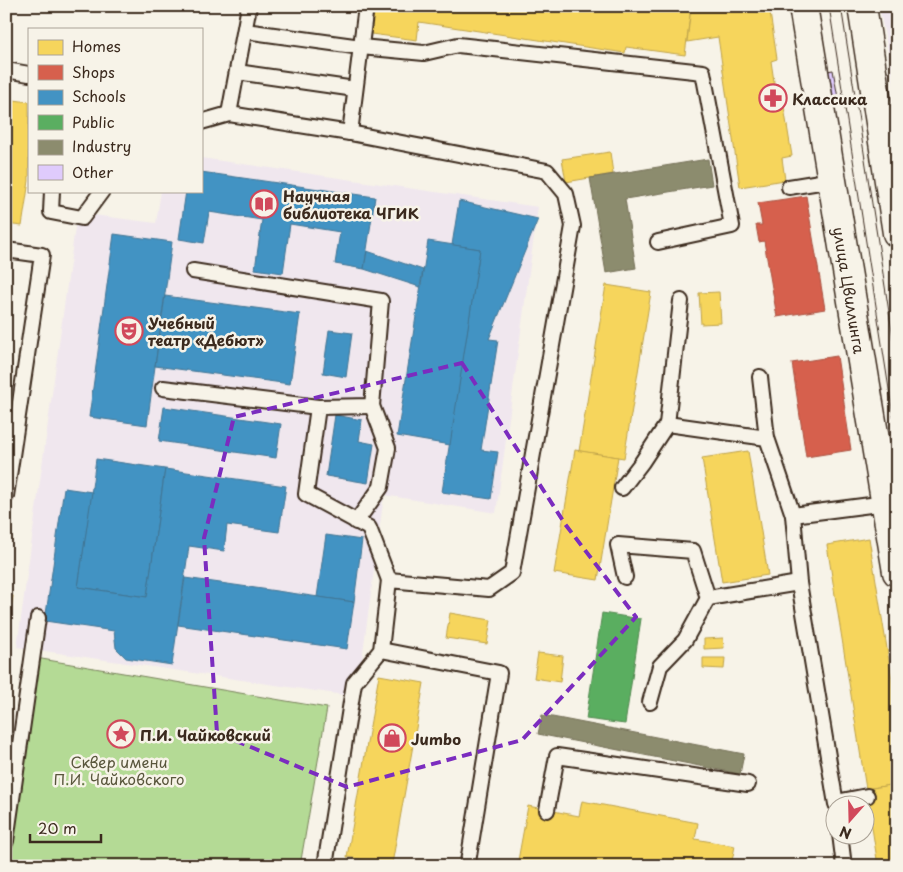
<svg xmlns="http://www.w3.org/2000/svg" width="903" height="872" viewBox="0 0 903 872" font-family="'Playpen Sans',sans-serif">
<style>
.built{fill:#f0e7ee}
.green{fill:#b4da95;stroke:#78825a}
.homes{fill:#f6d55c;stroke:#bea249}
.shops{fill:#d6604d;stroke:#a8503f}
.schools{fill:#4393c3;stroke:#417492}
.public{fill:#5aae61;stroke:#51864d}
.industry{fill:#8c8c6e;stroke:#746f56}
.building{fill:#dfcbfc;stroke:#3b2a1e}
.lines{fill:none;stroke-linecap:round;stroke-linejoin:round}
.lane-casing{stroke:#3b2a1e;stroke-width:18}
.secondary-casing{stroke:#3b2a1e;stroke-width:31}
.lane{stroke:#f7f3e8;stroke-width:14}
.secondary{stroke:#f7f3e8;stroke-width:28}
.tram{stroke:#3b2a1e;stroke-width:1}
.marked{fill:none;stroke:#7b2cbf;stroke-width:4;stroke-dasharray:10 6;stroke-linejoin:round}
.labels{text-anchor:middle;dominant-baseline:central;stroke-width:5;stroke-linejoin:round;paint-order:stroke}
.poi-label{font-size:15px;font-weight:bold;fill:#3b2a1e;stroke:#f7f3e8;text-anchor:start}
.street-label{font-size:15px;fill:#3b2a1e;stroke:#f7f3e8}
.park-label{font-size:15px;fill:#59563c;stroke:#f7f3e8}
</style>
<rect width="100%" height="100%" fill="#f7f3e8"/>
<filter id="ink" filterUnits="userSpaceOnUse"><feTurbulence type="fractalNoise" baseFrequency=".02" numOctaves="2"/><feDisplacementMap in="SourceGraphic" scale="10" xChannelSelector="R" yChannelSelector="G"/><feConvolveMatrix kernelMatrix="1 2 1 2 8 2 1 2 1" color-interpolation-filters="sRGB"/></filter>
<g filter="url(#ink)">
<g class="built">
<polygon points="879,6 897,6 897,97"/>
<polygon points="201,158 538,207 496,513 384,495 357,697 17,647 77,213 156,223 161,191 201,191"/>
</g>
<polygon class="green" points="36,658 327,708 300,866 16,866 6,864 6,834"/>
<g class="homes">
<polygon points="375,6 688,6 691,7 685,55 626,47 625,53 419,22 417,40 371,34"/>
<polygon points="744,6 745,9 769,6 777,59 771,61 777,102 783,101 792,156 782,158 785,180 740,187 718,37 687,42 691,7"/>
<polygon points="6,99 29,102 29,181 22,226 6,224"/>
<polygon points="610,152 613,174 566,182 562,159"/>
<polygon points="6,276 10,277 6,306"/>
<polygon points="606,285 651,292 624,458 579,451"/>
<polygon points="719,292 721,323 701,324 699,293"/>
<polygon points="575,450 618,457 598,580 554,573"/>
<polygon points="748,451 768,575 722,582 702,458"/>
<polygon points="869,538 897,710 897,784 866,789 827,545"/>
<polygon points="6,595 13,596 6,635"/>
<polygon points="450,613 491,620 487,644 446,638"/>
<polygon points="723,638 724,648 704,649 704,639"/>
<polygon points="538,653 563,656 560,682 534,678"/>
<polygon points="703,658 725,658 724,669 703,668"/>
<polygon points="379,675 424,683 392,864 403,866 379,866 380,863 347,857"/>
<polygon points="897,784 897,866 878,866 866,789"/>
<polygon points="582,801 698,823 695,839 735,846 731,866 517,866 528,806 579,816"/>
</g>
<g class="shops">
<polygon points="806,196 825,309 777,317 764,241 759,242 756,225 762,225 758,203"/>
<polygon points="837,356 851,450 806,457 792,363"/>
</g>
<g class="schools">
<polygon points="201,172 375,197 364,269 335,264 340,232 290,224 283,273 255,269 262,220 209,212 204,243 179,239 186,191 201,191"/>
<polygon points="459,201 538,219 489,339 498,340 481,450 498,452 491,499 442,492 480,249 452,245"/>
<polygon points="114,234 172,242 147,425 89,417"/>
<polygon points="428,241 480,249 450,445 397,436"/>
<polygon points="367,251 423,270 420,287 364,269"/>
<polygon points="165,296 300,314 290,384 155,366"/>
<polygon points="329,330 352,333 346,377 323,373"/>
<polygon points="164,407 281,424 276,458 159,441"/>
<polygon points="335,415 362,420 359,441 374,444 368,483 326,476"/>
<polygon points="96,459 165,469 147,597 78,587"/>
<polygon points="165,469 286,486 279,532 227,525 224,551 189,546 172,665 126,658 116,648 114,631 45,621 64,488 92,492 78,587 147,597"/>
<polygon points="326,535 362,540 354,602 317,597"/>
<polygon points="185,578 354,602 347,649 178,625"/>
</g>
<polygon class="public" points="602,613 641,619 625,724 586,719"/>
<g class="industry">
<polygon points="708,159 712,185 625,199 636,268 606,273 590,178"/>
<polygon points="542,715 744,754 740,774 538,734"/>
</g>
<polygon class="building" points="833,70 838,98 832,99 827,71"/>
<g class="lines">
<g class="lane-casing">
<g id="lane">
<polyline points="245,31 361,47 424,53 458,45 703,72 732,226 658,242"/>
<polyline points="6,70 29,74"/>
<polyline points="237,72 355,89"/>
<polyline points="229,114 249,6"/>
<polyline points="201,122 229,114 350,133 547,171 566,194 573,226 512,573 489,589 389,580 381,650 354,683 325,866"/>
<polyline points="350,133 366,6"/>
<polyline points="789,187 832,180"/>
<polyline points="52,191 51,212 82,218 102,191"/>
<polyline points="6,250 42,255 6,496"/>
<polyline points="193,271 381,301 372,406 318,407 306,494 369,528 389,580"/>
<polyline points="681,301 667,424 767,438 793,515 799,583 836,804"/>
<polyline points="760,377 767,438"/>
<polyline points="163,388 318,407"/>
<polyline points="622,488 642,462 667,424"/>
<polyline points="793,515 886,503"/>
<polyline points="356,522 381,487 388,448 372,406"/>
<polyline points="625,577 618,545 693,551 708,598 799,583"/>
<polyline points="381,650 499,673 468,862"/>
<polyline points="650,702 660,666 685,640 708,598"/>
<polyline points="836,802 867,796"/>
<polyline points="547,810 557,756 748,784"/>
<polyline points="840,834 844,866"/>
<polyline points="6,841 38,618"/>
</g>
</g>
<g class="secondary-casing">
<g id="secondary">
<path id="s1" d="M803,6L897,572"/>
<polyline points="862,6 897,233"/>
</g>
</g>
<use href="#lane" class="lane"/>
<use href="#secondary" class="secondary"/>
<g class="tram">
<polyline points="829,6 897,440"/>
<polyline points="841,6 897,363"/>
</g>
</g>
</g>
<path class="marked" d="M462,363L565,524L636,617L522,740L347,787L217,733L204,538L234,417Z"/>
<defs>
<g id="pharmacy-ring" transform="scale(1.4375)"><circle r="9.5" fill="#f7f3e8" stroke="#d1495b" stroke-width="1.5"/><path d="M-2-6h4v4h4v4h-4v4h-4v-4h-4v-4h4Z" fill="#d1495b"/></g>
<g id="library-ring" transform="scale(1.4375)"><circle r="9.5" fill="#f7f3e8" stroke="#d1495b" stroke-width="1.5"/><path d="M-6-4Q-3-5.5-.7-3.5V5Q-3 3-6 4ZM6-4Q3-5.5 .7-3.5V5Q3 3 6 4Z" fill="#d1495b"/></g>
<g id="theatre-ring" transform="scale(1.4375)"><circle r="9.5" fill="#f7f3e8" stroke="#d1495b" stroke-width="1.5"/><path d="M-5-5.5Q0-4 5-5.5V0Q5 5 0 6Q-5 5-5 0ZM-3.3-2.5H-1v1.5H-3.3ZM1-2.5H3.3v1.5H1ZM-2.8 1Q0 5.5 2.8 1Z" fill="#d1495b"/></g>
<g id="sight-ring" transform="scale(1.4375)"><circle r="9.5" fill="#f7f3e8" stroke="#d1495b" stroke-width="1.5"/><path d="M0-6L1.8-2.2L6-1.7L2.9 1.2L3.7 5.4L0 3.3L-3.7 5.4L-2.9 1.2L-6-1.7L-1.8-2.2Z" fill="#d1495b"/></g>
<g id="shop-ring" transform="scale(1.4375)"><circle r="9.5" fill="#f7f3e8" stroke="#d1495b" stroke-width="1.5"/><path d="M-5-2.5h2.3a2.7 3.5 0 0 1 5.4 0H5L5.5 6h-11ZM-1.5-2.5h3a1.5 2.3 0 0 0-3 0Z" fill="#d1495b"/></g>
</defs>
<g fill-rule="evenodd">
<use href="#pharmacy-ring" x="773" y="98"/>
<use href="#library-ring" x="264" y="204"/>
<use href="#theatre-ring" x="129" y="331"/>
<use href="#sight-ring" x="121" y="734"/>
<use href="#shop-ring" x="392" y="738"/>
</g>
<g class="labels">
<g class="poi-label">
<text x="792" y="98">Классика</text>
<text x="283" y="195">Научная<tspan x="283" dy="17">библиотека ЧГИК</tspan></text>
<text x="148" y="322">Учебный<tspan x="148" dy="17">театр «Дебют»</tspan></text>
<text x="140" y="734">П.И. Чайковский</text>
<text x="411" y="738">Jumbo</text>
</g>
<g class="street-label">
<text stroke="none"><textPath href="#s1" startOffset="288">улица Цвиллинга</textPath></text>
</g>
<g class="park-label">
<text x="119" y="761">Сквер имени<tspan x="119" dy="17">П.И. Чайковского</tspan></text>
</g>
</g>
<rect width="903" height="872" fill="none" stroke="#f7f3e8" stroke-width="25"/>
<rect x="12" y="12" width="878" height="847" fill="none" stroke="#3b2a1e" stroke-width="2" filter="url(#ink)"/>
<rect x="28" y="28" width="175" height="165" fill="#f7f3e8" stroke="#aca397"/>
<rect x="38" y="40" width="25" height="15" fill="#f6d55c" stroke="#aca397"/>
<text x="72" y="52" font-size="15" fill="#3b2a1e">Homes</text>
<rect x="38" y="65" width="25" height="15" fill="#d6604d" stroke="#aca397"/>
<text x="72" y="78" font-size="15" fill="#3b2a1e">Shops</text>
<rect x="38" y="90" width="25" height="15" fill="#4393c3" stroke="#aca397"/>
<text x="72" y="102" font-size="15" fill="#3b2a1e">Schools</text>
<rect x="38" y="115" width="25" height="15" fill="#5aae61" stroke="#aca397"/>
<text x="72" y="128" font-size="15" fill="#3b2a1e">Public</text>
<rect x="38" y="140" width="25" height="15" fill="#8c8c6e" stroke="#aca397"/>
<text x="72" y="152" font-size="15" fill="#3b2a1e">Industry</text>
<rect x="38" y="165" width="25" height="15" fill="#dfcbfc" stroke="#aca397"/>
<text x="72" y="178" font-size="15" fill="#3b2a1e">Other</text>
<g transform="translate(850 820) rotate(200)"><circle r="24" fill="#f7f3e8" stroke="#aca397"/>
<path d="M0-4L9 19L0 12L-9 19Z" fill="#d1495b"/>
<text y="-8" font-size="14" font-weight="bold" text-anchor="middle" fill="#3b2a1e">N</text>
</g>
<path d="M30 834v8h71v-8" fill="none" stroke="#3b2a1e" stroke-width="2.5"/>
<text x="38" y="834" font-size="15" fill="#3b2a1e" stroke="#f7f3e8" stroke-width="4" paint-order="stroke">20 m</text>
</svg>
